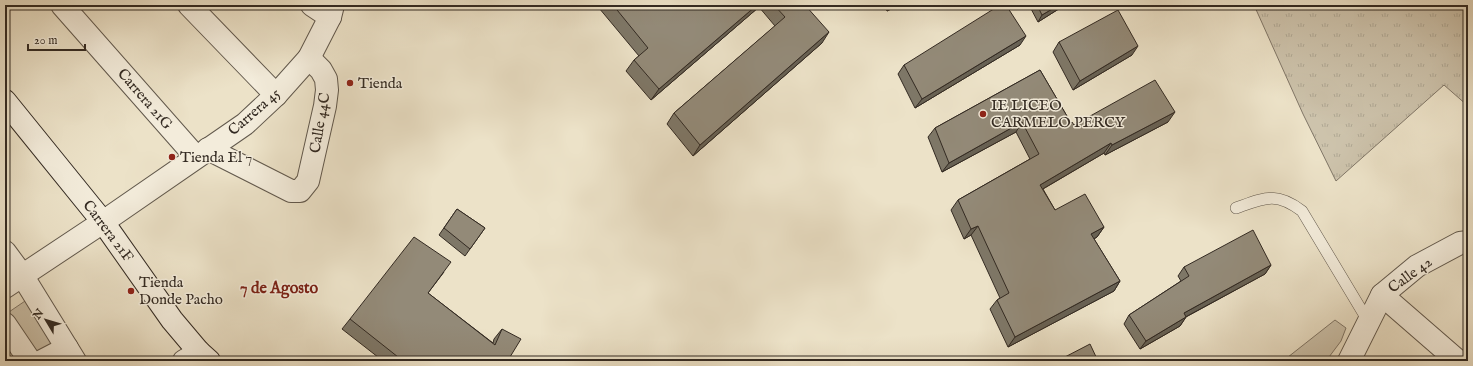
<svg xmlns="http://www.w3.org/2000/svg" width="1473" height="366" viewBox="0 0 1473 366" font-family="'IM FELL English',serif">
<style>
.grass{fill:url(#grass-tufts);stroke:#807667}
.park{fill:#cdc3ac;stroke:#807667}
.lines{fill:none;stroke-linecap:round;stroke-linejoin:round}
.lane-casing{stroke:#61584c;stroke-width:12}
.street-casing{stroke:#61584c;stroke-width:24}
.secondary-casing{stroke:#332a22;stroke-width:24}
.lane{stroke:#f3ecdb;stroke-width:11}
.street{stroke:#f3ecdb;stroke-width:22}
.secondary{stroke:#f3ecdb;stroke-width:22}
.wall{fill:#7e7767;stroke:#332a22}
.shaded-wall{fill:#676154;stroke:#332a22}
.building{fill:#938a78;stroke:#332a22}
.poi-dot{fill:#8f2418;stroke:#f3ecdb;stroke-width:1.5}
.labels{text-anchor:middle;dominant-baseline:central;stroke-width:3;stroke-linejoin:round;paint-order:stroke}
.poi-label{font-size:15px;fill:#332a22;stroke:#f3ecdb;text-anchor:start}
.street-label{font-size:15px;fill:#332a22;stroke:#f3ecdb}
.neighbourhood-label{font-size:16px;font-weight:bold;fill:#7a1f14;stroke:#f3ecdb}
</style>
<defs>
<pattern id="grass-tufts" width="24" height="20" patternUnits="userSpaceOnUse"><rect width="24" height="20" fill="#cdc3ac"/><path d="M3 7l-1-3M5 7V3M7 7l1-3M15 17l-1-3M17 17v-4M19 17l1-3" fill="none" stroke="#b0a894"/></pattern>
</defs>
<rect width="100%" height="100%" fill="#ece2c8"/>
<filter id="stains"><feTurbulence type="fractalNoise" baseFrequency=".005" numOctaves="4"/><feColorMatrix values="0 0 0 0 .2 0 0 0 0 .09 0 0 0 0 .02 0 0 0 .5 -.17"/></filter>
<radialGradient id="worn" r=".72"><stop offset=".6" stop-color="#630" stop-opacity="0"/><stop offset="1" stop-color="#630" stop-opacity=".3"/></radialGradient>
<polygon class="grass" points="1254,5 1468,5 1468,106 1444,85 1336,181 1303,114"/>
<g class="park">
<polygon points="28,299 58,351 40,361 6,314"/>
<polygon points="1335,320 1346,328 1341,341 1326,361 1283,361"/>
</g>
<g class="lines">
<g class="lane-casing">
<path id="lane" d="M1236,208C1264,198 1276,191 1302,211L1368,321"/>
</g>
<g class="street-casing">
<g id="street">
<polyline points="62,5 196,157"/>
<polyline points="189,5 276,95"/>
<polyline points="312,5 330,17"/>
<polyline points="208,149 291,191 300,191 308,181 325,106 327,90 326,79 321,70 309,58"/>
<polyline points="5,252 22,275 75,361"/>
<polyline points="5,287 103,222 245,124 276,95 309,58 330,17 333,5"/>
<polyline points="1382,295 1458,361"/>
<polyline points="5,324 30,361"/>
<polyline points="42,361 67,348"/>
<polyline points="184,361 199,352"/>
<polyline points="1349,361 1382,295 1417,266 1460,243 1468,242"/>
</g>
</g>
<g class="secondary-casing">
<polyline id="secondary" points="5,101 103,222 172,320 199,352 209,361"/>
</g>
<use href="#lane" class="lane"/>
<use href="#street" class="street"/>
<use href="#secondary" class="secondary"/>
</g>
<g class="wall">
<polygon points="600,5 805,5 822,43 693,156 667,124 674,113 775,26 759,7 651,100 626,71 634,60 639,56 599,8"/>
<polygon points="884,5 899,5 887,11"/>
<polygon points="1029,5 1065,5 1038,22"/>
<polygon points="1059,42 1132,55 1073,90 1053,52"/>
<polygon points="1020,45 915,108 898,74 904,65"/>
<polygon points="1040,70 1071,123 1074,125 1168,122 1105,155 1104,153 1043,189 1055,210 1104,227 1097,237 1094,239 1120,281 1114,291 1008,347 990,309 997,300 1000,298 971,235 964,239 951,210 958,200 1030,159 1016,132 942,172 928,137 935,128"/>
<polygon points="457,209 485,228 465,256 439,235"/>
<polygon points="1271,265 1265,274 1186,317 1180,326 1140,349 1124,324 1129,315 1181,281 1178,276 1184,267"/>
<polygon points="444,272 428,293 493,343 494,339 502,329 510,357 511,361 383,361 342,329 350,319"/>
</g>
<g class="shaded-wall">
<polygon points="757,5 761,5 759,7 651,100 659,89"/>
<polygon points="892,5 899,5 887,11"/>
<polygon points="1059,5 1065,5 1038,22 1042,15"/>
<polygon points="829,32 822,43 693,156 700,145"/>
<polygon points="1026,36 1020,45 915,108 922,99"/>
<polygon points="1138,46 1132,55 1073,90 1080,81"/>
<polygon points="1175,112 1168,122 1105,155 1112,145"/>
<polygon points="1022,122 1016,132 942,172 949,163"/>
<polygon points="1111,143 1104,153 1034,194 1040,185"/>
<polygon points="978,226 971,235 964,239 971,229"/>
<polygon points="1104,227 1097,237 1084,244 1091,234"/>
<polygon points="1271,265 1265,274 1178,321 1184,313"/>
<polygon points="1120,281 1114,291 1008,347 1015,337"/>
<polygon points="1186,317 1180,326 1140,349 1146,341"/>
</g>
<g class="building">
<polygon points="613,5 757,5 659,89 634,60 648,48"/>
<polygon points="774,5 805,5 829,32 700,145 674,113 785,17"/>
<polygon points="1000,5 1006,5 1026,36 922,99 904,65"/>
<polygon points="1037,5 1059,5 1042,15"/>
<polygon points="1118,10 1138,46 1080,81 1059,42"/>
<polygon points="1040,70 1071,123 1072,122 1074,125 1155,80 1175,112 1112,145 1111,143 1040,185 1055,210 1085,194 1104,227 1091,234 1120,281 1015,337 997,300 1009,293 978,226 971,229 958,200 1039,154 1022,122 949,163 935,128"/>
<polygon points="457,209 485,228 470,249 444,228"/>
<polygon points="1253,230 1271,265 1184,313 1186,317 1146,341 1129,315 1189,276 1184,267"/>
<polygon points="414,237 451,262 428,293 495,345 502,329 521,339 510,357 511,361 395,361 398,357 350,319"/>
<polygon points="1090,344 1098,361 1065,361 1063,358"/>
</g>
<g class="poi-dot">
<circle cx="350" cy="83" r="4"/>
<circle cx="983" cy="114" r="4"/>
<circle cx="172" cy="157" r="4"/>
<circle cx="131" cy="291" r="4"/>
</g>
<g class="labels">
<g class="poi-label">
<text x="358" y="83">Tienda</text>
<text x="991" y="105">IE LICEO<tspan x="991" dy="17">CARMELO PERCY</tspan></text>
<text x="180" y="157">Tienda El 7</text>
<text x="139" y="282">Tienda<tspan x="139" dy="17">Donde Pacho</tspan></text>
</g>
<g class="street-label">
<text transform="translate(145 99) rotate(49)">Carrera 21G</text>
<text transform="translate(254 112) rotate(-41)">Carrera 45</text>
<text transform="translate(320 123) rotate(-80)">Calle 44C</text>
<text transform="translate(108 231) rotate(53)">Carrera 21F</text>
<text transform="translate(1410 275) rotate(-36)">Calle 42</text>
</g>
<g class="neighbourhood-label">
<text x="279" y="289">7 de Agosto</text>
</g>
</g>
<rect width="1473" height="366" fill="none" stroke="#ece2c8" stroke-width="20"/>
<rect x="6" y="6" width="1461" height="354" fill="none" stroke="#332a22" stroke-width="2"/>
<rect x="10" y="10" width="1453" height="346" fill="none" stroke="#332a22"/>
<g transform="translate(46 320) rotate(308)" stroke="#f3ecdb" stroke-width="3" paint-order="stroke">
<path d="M0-3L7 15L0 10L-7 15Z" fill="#332a22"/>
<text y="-6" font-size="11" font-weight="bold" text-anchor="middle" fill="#332a22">N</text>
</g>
<path d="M28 44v6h57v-6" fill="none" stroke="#332a22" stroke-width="2"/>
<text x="34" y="44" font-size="12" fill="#332a22" stroke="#f3ecdb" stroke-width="3" paint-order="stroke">20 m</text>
<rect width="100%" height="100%" filter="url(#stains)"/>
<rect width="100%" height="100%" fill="url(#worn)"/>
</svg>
